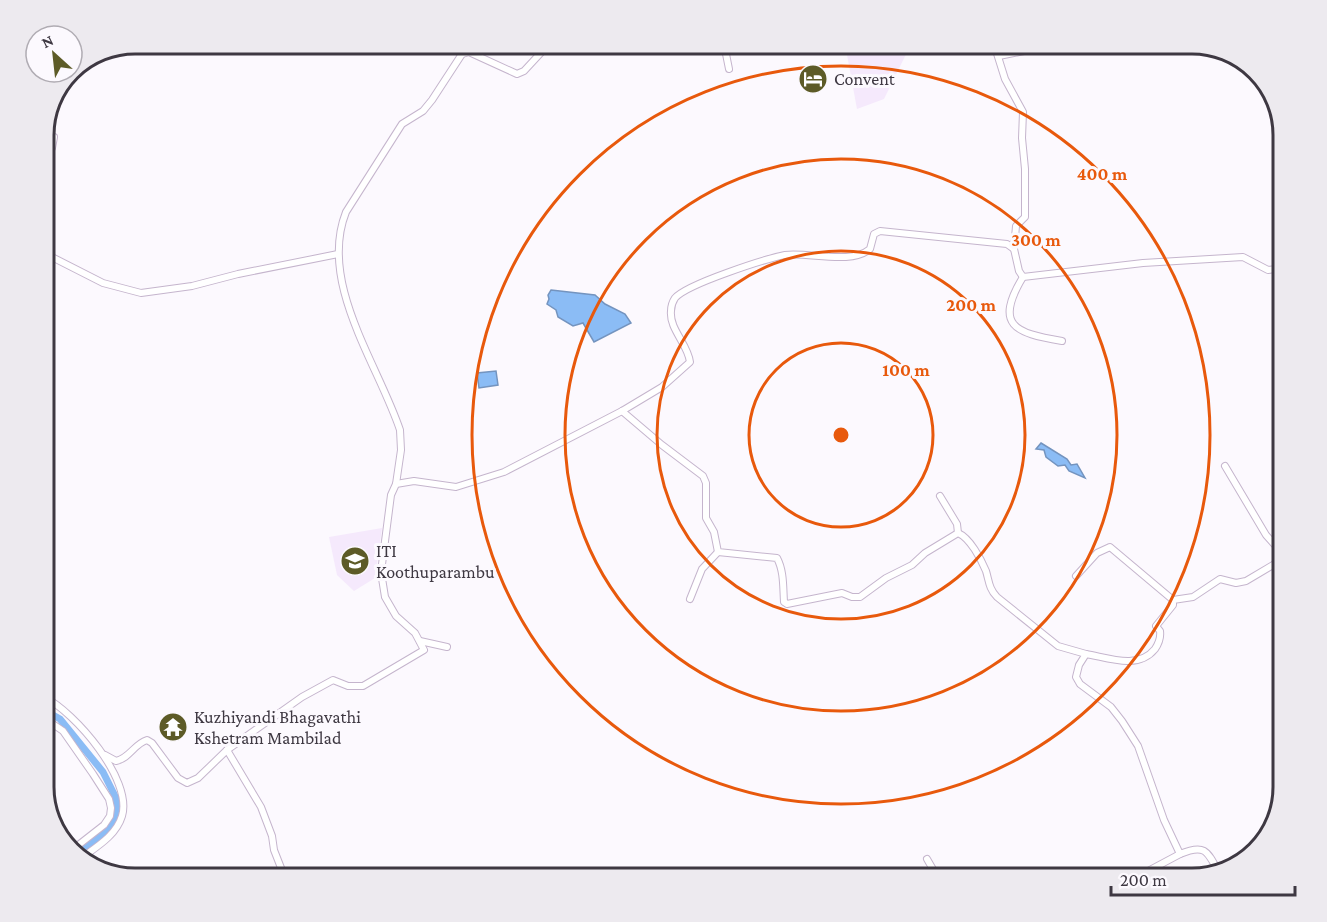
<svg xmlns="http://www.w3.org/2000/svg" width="1327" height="922" viewBox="0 0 1327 922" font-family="'Crimson Pro',serif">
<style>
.built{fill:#f5e9fc}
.water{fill:#8bbcf5;stroke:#7494bf;stroke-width:1.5}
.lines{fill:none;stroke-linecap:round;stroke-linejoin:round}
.canal{stroke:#8bbcf5;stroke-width:7}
.minor-casing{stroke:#c5b5cd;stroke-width:8}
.minor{stroke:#fff;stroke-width:6}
.ring{fill:none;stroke:#e8590c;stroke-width:3}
.labels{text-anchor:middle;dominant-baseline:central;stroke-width:6;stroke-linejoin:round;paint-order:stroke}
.poi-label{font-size:18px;fill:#3e3842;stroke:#fcf9fe;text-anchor:start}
.rim{fill:none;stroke:#3e3842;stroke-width:3}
.centre{fill:#e8590c;stroke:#fcf9fe;stroke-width:3}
.ring-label{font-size:18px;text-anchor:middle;font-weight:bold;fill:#e8590c;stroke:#fcf9fe;stroke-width:6;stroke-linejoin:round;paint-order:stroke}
</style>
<rect width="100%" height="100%" fill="#fcf9fe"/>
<g class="built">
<polygon points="845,44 911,44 884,99 857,109"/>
<polygon points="382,528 375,578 354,591 337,575 329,537"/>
</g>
<g class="water">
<polygon points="551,290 595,295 605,304 625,314 631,323 594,342 583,323 573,326 558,317 556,310 547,304 549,299 548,295"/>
<polygon points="496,371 498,385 479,388 477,373"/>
<polygon points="1041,443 1067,459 1071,465 1077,464 1085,478 1069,471 1065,465 1058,466 1046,457 1044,450 1036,449"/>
</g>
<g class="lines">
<polyline class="canal" points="44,710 60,719 103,772 116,798 117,813 108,829 77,855"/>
<g class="minor-casing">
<g id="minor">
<polyline points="445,44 462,54 469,52 517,74 524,71 549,44"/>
<polyline points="724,44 729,69"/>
<polyline points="994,44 1005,79 1023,112 1022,138 1025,169 1025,217 1016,226 1014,249"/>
<polyline points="999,56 1059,44"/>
<polyline points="44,157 52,148 54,137"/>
<polyline points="44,253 103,283 141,293 192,286 238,274 338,254"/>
<path d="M1023,277C994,325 1014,333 1062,341"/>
<path d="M622,411L662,445L703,476L706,483V518L714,532L718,552L777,558C784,571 783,587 784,602L787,604L842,593L852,597H860L886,578L912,565L925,553L958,533C970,538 981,559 986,571C989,581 989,589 997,597L1058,646L1086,654L1079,665L1076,677L1080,684L1111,707L1122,721L1138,746L1164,820L1180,854C1204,844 1207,850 1218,871"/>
<polyline points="1225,466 1266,535 1282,553"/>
<path d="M396,484L401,450L400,430C378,364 318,283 346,212L402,124L423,111L432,100L462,54L465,44"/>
<polyline points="940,496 957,524 958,533"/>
<polyline points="1076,576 1097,553 1110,547 1173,600"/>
<polyline points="690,599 702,569 718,552"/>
<polyline points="420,641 447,647"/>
<path d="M1086,654C1109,658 1138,670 1155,649C1159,643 1161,638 1160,631L1156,626L1173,605V600L1193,597L1220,579L1236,583L1246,581L1278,562L1282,557L1283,547"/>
<path d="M44,697C75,712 133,780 122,816C116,836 96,847 80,859"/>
<polyline points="44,718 63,731 93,774 109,799 111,808 110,816 104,825 72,850"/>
<path d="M105,755L116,761C130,758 134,744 147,740L152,743L178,778L187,783L198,778L227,750"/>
<polyline points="927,859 938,878"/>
<path d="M285,878L274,850L272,836L261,807L227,750L302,697L333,680L348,686H363L424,650L415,633L396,616L385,597L381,572L391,495L396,484L414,481L456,487L504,472L622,411L662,387L690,362C688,344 669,329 671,311C671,307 673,301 675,298C687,284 765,259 785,255C810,252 851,265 870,249L874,234L880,231L1007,244L1014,249L1019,271L1023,277L1143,263L1243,257L1268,270L1283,268"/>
<polyline points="1135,878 1180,854"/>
</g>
</g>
<use href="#minor" class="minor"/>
</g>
<g class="ring">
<circle cx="841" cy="435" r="92"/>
<circle cx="841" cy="435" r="184"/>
<circle cx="841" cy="435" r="276"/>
<circle cx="841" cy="435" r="369"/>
</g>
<defs>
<g id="hotel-disc" transform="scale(1.5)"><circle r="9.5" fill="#5d5b27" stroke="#fcf9fe"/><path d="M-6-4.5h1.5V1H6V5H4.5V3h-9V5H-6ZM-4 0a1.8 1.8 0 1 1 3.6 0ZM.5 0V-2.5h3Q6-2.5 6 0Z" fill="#fff"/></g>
<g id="university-disc" transform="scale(1.5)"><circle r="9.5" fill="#5d5b27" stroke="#fcf9fe"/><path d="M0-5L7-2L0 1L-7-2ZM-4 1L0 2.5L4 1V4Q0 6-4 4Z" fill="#fff"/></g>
<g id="temple-disc" transform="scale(1.5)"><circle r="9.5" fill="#5d5b27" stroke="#fcf9fe"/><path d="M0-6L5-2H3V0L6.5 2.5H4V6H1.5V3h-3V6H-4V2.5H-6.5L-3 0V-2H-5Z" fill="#fff"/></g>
</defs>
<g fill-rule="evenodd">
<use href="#hotel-disc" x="813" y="79"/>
<use href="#university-disc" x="355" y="561"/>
<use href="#temple-disc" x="173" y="727"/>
</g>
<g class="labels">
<g class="poi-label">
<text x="834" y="79">Convent</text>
<text x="376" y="551">ITI<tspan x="376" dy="21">Koothuparambu</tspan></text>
<text x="194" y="717">Kuzhiyandi Bhagavathi<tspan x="194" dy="21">Kshetram Mambilad</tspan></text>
</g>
</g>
<path d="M0 0H1327V922H0ZM135 54H1192A81 81 0 0 1 1273 135V787A81 81 0 0 1 1192 868H135A81 81 0 0 1 54 787V135A81 81 0 0 1 135 54Z" fill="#edeaef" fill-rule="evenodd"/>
<path class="rim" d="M135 54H1192A81 81 0 0 1 1273 135V787A81 81 0 0 1 1192 868H135A81 81 0 0 1 54 787V135A81 81 0 0 1 135 54Z"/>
<circle cx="841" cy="435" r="9" class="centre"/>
<g class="ring-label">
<text x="1102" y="180">400 m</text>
<text x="1036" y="246">300 m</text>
<text x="971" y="311">200 m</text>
<text x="906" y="376">100 m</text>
</g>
<g transform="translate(54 54) rotate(333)"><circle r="28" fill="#fcf9fe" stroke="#b0acb3" stroke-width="1.5"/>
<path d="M0-4.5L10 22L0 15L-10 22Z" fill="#5d5b27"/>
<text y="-9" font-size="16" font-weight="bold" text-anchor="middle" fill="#3e3842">N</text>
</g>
<path d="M1111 886v9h184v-9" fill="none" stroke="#3e3842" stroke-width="3"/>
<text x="1120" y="886" font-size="18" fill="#3e3842" stroke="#fcf9fe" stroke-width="4.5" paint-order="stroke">200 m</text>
</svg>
